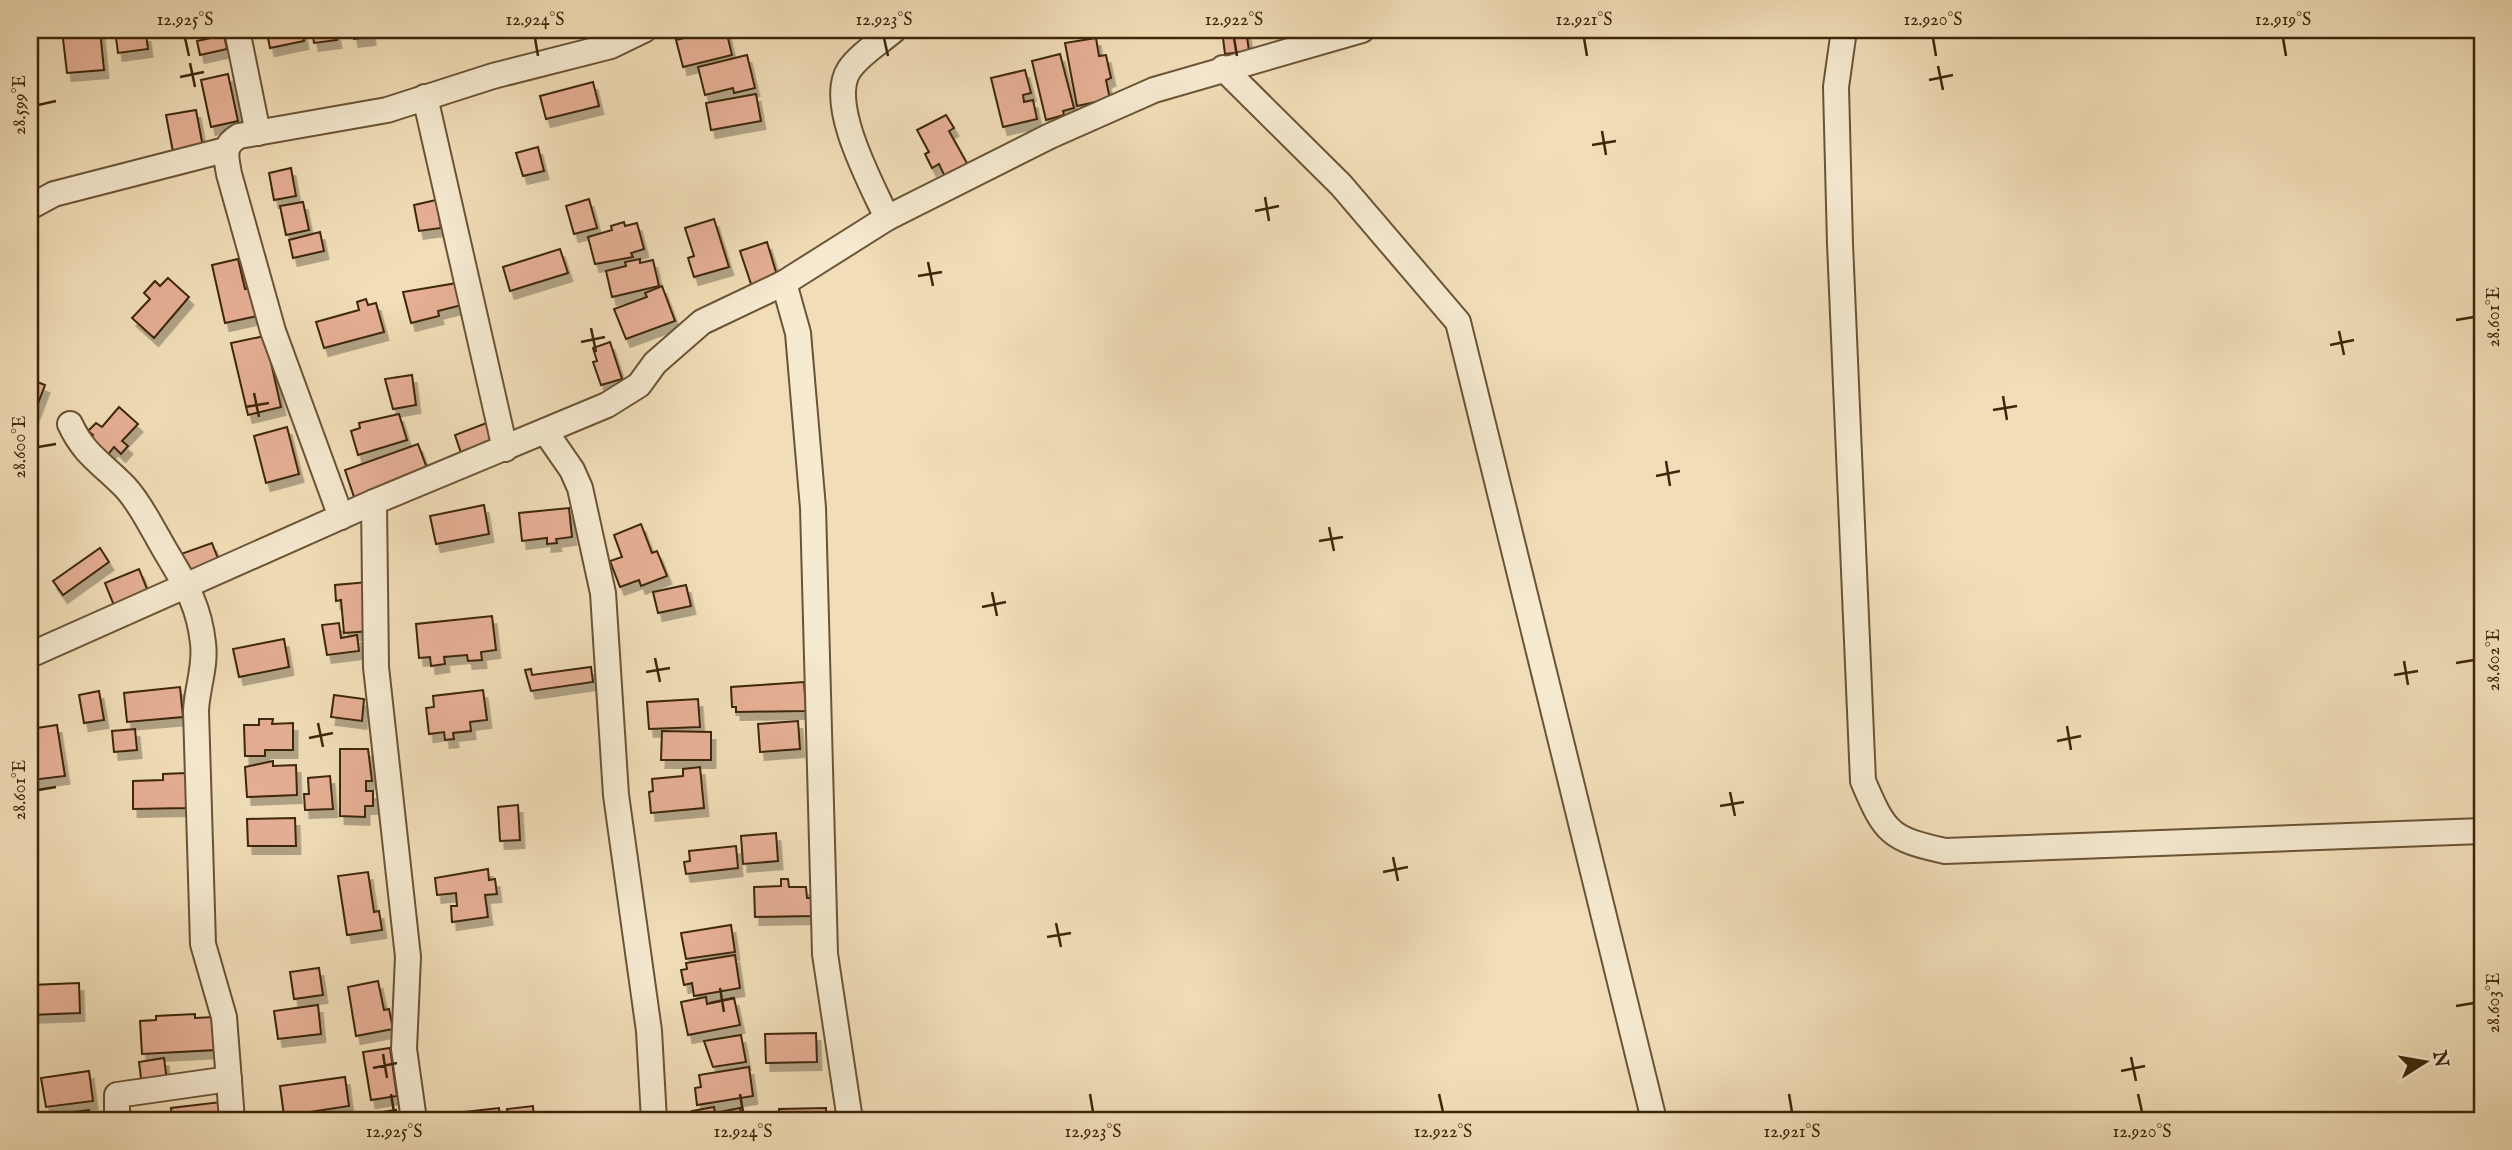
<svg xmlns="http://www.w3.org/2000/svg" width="2512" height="1150" viewBox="0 0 2512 1150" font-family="'IM FELL English',serif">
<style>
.building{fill:#e7b096;stroke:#3d2609;stroke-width:2;filter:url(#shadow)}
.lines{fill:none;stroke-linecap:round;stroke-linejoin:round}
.minor-casing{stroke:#6a5435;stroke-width:28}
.minor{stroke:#f6ead1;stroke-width:24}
.ticks{fill:none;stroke:#3d2609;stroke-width:2.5}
.neatline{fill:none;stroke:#3d2609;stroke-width:2.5}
.ticks-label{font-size:18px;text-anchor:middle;fill:#3d2609}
</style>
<defs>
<filter id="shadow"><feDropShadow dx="4.5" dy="8" stdDeviation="0" flood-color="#0004"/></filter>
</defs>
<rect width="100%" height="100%" fill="#f1deb8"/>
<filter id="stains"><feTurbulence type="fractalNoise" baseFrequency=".00286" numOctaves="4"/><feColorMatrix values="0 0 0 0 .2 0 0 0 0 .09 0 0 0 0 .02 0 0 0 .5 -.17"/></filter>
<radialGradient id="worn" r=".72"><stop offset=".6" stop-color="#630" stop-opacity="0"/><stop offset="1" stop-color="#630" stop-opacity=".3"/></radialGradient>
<g class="building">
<polygon points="62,30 100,30 104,70 67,73"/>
<polygon points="115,30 141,30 142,34 146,34 148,49 118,53"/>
<polygon points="285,30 302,30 304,41 270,48 267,33"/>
<polygon points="312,30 335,30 337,40 314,43"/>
<polygon points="352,30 370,30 371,37 354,39"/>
<polygon points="716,30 726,30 732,55 683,67 676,40"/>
<polygon points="1222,30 1246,30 1249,51 1225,54"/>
<polygon points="224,35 227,49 200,55 197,41"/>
<polygon points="1096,38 1099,56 1106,55 1111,78 1106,80 1110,99 1077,106 1065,43"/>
<polygon points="1060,54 1074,108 1063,111 1064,115 1046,120 1032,61"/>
<polygon points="747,55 755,88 734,93 733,88 705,95 698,67"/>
<polygon points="1025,70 1031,93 1023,95 1024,102 1033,100 1037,119 1003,127 991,78"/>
<polygon points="228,74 238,121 211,127 201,80"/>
<polygon points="593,82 599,106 546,119 540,96"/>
<polygon points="756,94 761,121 711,130 706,103"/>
<polygon points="196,110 203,147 173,152 166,115"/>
<polygon points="946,115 954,128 949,131 968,165 945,177 939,164 932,168 925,154 929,152 917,130"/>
<polygon points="538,147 544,171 523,176 516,153"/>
<polygon points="291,168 296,196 274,200 269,173"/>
<polygon points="589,199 597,228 574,234 566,206"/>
<polygon points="436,200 441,228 419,231 414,205"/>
<polygon points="303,202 309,230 286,235 280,206"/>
<polygon points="714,219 729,267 694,277 688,258 694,256 685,228"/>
<polygon points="624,222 625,226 637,223 644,249 631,253 633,257 595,264 588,237 612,230 611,226"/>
<polygon points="320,232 324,251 293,258 289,240"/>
<polygon points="767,242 779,282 753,290 740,251"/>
<polygon points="560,249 568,273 510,291 503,267"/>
<polygon points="238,259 245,289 250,288 257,316 225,323 212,265"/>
<polygon points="640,259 640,263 653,260 659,286 612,297 606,271 626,266 625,262"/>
<polygon points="168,278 189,297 154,338 132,318 150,299 144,293 155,281 160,286"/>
<polygon points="457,283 462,305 438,311 439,316 411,323 403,292"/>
<polygon points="662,286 675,321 626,339 614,309 647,297 645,293"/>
<polygon points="366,299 368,305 376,303 384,332 324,348 316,322 359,310 357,302"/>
<polygon points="265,336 281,407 248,415 231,343"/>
<polygon points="610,342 622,379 601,385 593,362 597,361 593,348"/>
<polygon points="412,375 416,405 393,409 385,379"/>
<polygon points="30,379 45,385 30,424"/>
<polygon points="119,407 138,424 122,441 128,446 121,454 114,447 106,457 88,441 93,435 88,431 96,423 102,427"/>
<polygon points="399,414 407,440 358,455 351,431 360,428 359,423"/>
<polygon points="489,422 498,446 463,459 455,435"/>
<polygon points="287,427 299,474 266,483 254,436"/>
<polygon points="418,444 428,471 354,497 345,470"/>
<polygon points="484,505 489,534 436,544 430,516"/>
<polygon points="569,508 572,537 556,539 557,543 547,544 547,538 522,541 519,513"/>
<polygon points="641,524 652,553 657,551 667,576 641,586 639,580 620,587 610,561 622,557 614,535"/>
<polygon points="212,543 220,564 189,575 181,554"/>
<polygon points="100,548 109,562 63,595 53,581"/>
<polygon points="139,569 149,594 115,608 105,583"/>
<polygon points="368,582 371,631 344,633 341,600 336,601 335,585"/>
<polygon points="686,585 691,606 658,613 653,592"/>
<polygon points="492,616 496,650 481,652 482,660 468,661 467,655 444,657 445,664 431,666 430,657 419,658 416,624"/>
<polygon points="339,623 341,638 357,635 359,651 327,655 322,625"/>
<polygon points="284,639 289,667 239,677 233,649"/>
<polygon points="591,667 593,682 531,691 525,670 531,669 532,675"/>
<polygon points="804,682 806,711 736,712 736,707 732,707 731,687"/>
<polygon points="180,687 183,717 127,722 124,693"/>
<polygon points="483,690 487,720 470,722 471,731 453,733 454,739 445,740 444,732 429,734 426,708 434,707 433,696"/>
<polygon points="99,691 104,720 84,723 79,695"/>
<polygon points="334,695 364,699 362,721 331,717"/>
<polygon points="698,699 700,727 649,729 647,702"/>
<polygon points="259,719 273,719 272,724 293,723 293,750 265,750 265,756 245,756 244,725 259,725"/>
<polygon points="798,721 800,749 760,752 758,724"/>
<polygon points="57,725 65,776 32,780 30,761 35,760 30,729"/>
<polygon points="135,729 137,750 114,752 112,731"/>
<polygon points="662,731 711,732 711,760 661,760"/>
<polygon points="340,749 368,749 372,781 366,781 366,791 373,791 373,806 365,806 365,817 340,816"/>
<polygon points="273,761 273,766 296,765 297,795 247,797 245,767"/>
<polygon points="700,767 704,808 651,813 649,792 653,791 652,779 683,776 683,769"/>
<polygon points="186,773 186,808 133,809 133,781 163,780 163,774"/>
<polygon points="330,776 333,809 305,810 304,794 309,794 308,778"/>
<polygon points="518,805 520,840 500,841 498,807"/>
<polygon points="295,818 296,846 248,846 247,819"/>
<polygon points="776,833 778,861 743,864 741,836"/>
<polygon points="736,846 738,868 686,874 684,862 690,861 689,851"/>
<polygon points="488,869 489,880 495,879 497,894 485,895 488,917 452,922 451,906 457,906 456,893 437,895 435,878"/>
<polygon points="368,872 374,912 379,911 382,930 347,935 338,876"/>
<polygon points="781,879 788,879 789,887 806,887 807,898 813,898 813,916 755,917 754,887 781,886"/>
<polygon points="731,925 735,952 686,959 681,933"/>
<polygon points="735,955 740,988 694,996 692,983 684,985 681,970 687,969 686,963"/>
<polygon points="319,968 323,995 294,999 290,972"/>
<polygon points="378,981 384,1010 389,1009 393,1029 356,1036 348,987"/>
<polygon points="79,983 80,1013 30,1015 30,985"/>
<polygon points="706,997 707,1004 734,998 740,1025 688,1035 681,1002"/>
<polygon points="318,1005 321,1034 278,1039 274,1011"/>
<polygon points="195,1014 195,1018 214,1017 216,1050 142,1054 140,1021 156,1020 156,1016"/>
<polygon points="816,1033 817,1062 766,1063 765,1034"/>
<polygon points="741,1035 746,1062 713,1067 704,1041"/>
<polygon points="390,1048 397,1096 371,1100 363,1052"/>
<polygon points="164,1058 167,1081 142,1086 139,1062"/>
<polygon points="749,1067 753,1096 697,1105 695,1088 701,1087 699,1075"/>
<polygon points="89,1071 93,1101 46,1107 41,1078"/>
<polygon points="345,1077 349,1106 284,1116 280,1086"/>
<polygon points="221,1102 223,1120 172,1120 171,1108"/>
<polygon points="533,1106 534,1120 509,1120 507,1109"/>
<polygon points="714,1107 715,1113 740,1108 742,1120 694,1120 692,1111"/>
<polygon points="499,1108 500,1120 466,1120 465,1112"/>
<polygon points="826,1108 826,1120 779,1120 779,1109"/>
<polygon points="89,1110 90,1120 39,1120 39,1116"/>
<polygon points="396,1110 396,1115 403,1114 404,1120 369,1120 368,1114"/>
<polygon points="578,1112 579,1120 559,1120 559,1113"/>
<polygon points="600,1112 601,1120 585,1120 585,1113"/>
</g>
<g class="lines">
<g class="minor-casing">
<g id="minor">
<polyline points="237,30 258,133"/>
<path d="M1844,30L1836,87L1840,244L1863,781C1885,833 1890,839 1945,851L2482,831"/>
<polyline points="1223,68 1341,185 1458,322 1654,1120"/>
<polyline points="425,97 505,449"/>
<polyline points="30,207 54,194 225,150"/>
<path d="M887,218C872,185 827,104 849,70C859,55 880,42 894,30"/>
<polyline points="784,283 798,333 813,508 825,954 850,1120"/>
<path d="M70,424C85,456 102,463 125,487C139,502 147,519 157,536C178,575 198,596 203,643C206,667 197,687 196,711L203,944L224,1017L232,1120"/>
<polyline points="545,431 572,470 580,488 603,593 616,795 649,1031 654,1120"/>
<polyline points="374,502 376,667 408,957 404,1049 414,1120"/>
<path d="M341,517L273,331L229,174C226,156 222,146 239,136L387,110L493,76L611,46L644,30"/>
<polyline points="30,655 374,502 607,405 639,385 655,363 702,322 784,283 887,218 1050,136 1154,90 1362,30"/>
<polyline points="117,1120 117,1095 229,1079"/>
</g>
</g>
<use href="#minor" class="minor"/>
</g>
<path class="ticks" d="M185,38L189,56M535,38L538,56M884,38L888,56M1234,38L1237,56M1584,38L1587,56M1933,38L1936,56M2283,38L2286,56M190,63L195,87M1938,66L1943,90M180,77L204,72M1929,80L1953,75M38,105L56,101M1602,131L1606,155M1592,145L1616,141M1265,197L1269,221M1255,211L1279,206M928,262L933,286M918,276L942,272M2456,320L2474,317M591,328L596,352M2339,331L2344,355M581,342L605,337M2330,345L2354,340M254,393L259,417M2003,396L2007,420M245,407L269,403M1993,410L2017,406M38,447L56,444M1666,461L1670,486M1656,476L1680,471M1329,527L1334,551M1319,541L1343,537M992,592L997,616M982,607L1006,602M655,658L660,682M2404,661L2408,685M2456,663L2474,660M646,672L670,668M2394,675L2418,671M318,723L323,747M2067,726L2071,750M309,738L333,733M2057,741L2081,736M38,790L56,787M1730,792L1735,816M1720,806L1744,802M1393,857L1398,881M1383,872L1408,867M1056,923L1061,947M1047,937L1071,933M720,988L724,1012M710,1003L734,998M2456,1006L2474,1003M383,1054L387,1078M2131,1057L2136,1081M373,1068L397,1063M2121,1071L2145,1066M391,1094L394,1112M740,1094L743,1112M1090,1094L1093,1112M1439,1094L1443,1112M1789,1094L1792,1112M2138,1094L2142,1112"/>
<rect width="2512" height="1150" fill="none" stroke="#f1deb8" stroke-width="77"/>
<g transform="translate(2425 1062) rotate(79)" stroke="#f6ead1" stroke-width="5" paint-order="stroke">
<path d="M0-5L12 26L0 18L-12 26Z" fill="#3d2609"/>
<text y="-10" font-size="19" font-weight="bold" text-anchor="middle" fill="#3d2609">N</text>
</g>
<rect x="38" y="38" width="2436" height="1074" class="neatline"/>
<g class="ticks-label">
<text x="185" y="25">12.925°S</text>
<text x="535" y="25">12.924°S</text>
<text x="884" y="25">12.923°S</text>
<text x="1234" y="25">12.922°S</text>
<text x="1584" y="25">12.921°S</text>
<text x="1933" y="25">12.920°S</text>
<text x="2283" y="25">12.919°S</text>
<text transform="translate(19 105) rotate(-90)" y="6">28.599°E</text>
<text transform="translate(2493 317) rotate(-90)" y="6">28.601°E</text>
<text transform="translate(19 447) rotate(-90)" y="6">28.600°E</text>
<text transform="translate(2493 660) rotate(-90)" y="6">28.602°E</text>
<text transform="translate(19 790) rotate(-90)" y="6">28.601°E</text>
<text transform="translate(2493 1003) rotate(-90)" y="6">28.603°E</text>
<text x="394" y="1137">12.925°S</text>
<text x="743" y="1137">12.924°S</text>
<text x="1093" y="1137">12.923°S</text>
<text x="1443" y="1137">12.922°S</text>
<text x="1792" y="1137">12.921°S</text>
<text x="2142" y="1137">12.920°S</text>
</g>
<rect width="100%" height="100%" filter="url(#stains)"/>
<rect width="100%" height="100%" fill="url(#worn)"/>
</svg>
